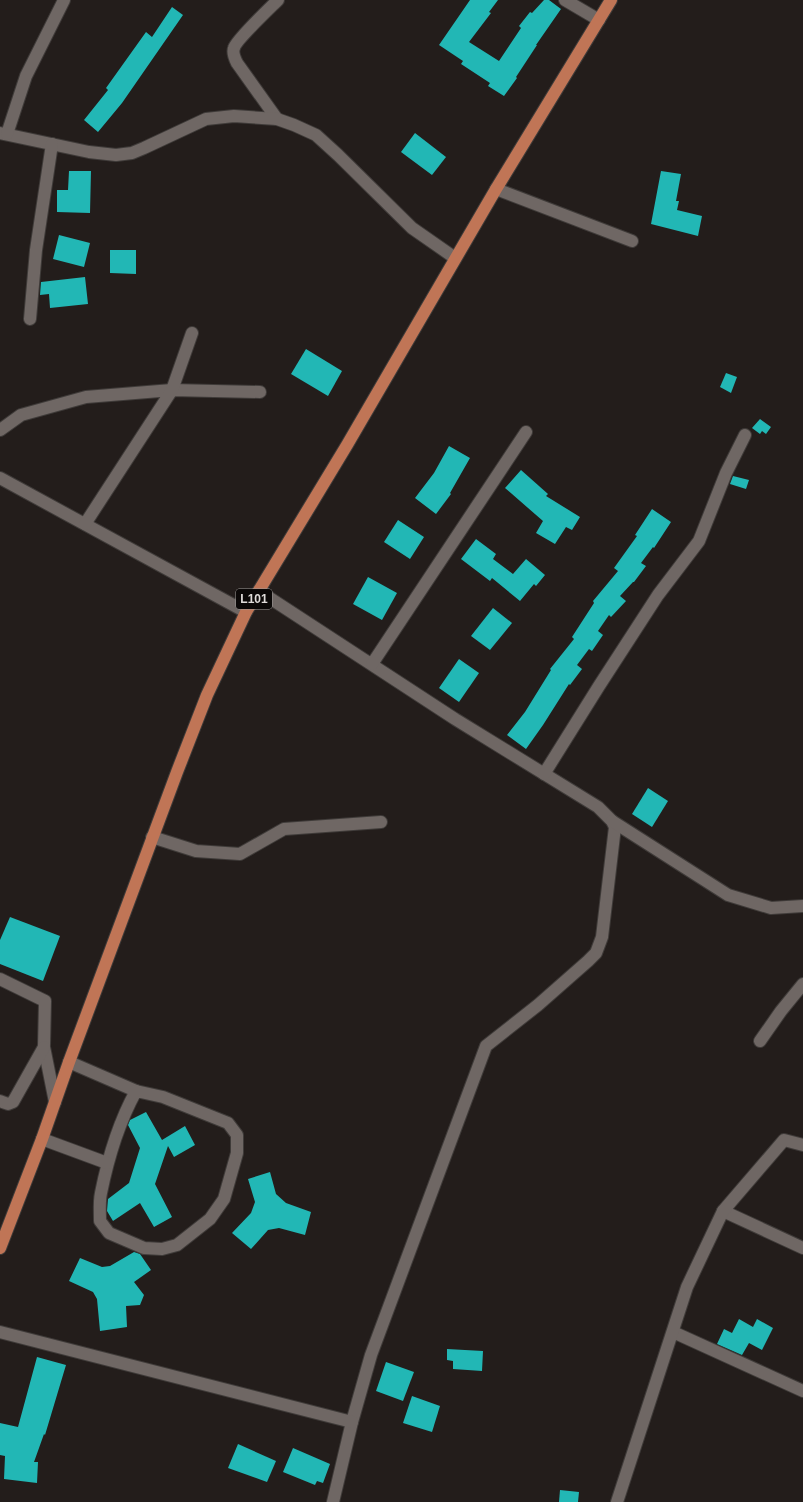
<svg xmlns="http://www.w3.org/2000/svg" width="803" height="1502" viewBox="0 0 803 1502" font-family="Helvetica,sans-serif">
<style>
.building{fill:#22b7b5}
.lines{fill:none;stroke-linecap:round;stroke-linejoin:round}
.minor-casing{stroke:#3f3b39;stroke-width:14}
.major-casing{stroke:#3f3b39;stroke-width:14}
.minor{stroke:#6f6764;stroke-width:12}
.major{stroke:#c07556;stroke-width:12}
.labels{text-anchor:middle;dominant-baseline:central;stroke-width:4;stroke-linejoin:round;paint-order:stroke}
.shield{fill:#0b0807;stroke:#9f9c9a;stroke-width:1}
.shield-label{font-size:12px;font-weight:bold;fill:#dfdbd9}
</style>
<rect width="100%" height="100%" fill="#231d1b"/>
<g class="building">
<polygon points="470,0 498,0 489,12 491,13 469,42 499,61 521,28 519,26 530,12 532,13 544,0 549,0 561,9 536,45 537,45 516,77 517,78 504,96 488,86 490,83 461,64 463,61 439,45"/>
<polygon points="172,7 183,15 122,103 98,132 84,120 108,90 106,88 146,32 152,37"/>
<polygon points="415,133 446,157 432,175 401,152"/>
<polygon points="69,171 91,171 90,213 57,212 57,190 68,190"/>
<polygon points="661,171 681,174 676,201 679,201 677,210 702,216 698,236 651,224"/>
<polygon points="59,235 90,243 84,267 53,259"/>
<polygon points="110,250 136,250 136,274 110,273"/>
<polygon points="85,277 88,304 50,308 49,294 40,295 41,282"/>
<polygon points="306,349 342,371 328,396 291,374"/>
<polygon points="726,373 737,377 731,393 720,387"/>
<polygon points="760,419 771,427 766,434 762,431 760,434 752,428"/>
<polygon points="449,446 470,458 450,493 451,494 436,514 415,498 434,473"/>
<polygon points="521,470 548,494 546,496 580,517 572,530 566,527 555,544 536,533 543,521 505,488"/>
<polygon points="733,476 749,480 746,489 730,484"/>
<polygon points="652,509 671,522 654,548 653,547 641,563 646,566 634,582 633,582 620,596 626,601 611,617 609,615 598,631 603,635 592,651 589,649 577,665 582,669 570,685 569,684 543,725 526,749 507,735 525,712 551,670 550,669 574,639 572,637 594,603 593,601 618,571 614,568 637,536 635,535"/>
<polygon points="398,520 424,537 410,559 384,542"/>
<polygon points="476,539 496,554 493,559 513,574 526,559 545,575 536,586 534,584 520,601 492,578 490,581 461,559"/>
<polygon points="368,577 397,593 382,620 353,604"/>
<polygon points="493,608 512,623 490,650 471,636"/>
<polygon points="459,659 479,673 459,702 439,688"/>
<polygon points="648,788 668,801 652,827 632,814"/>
<polygon points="10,917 60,936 43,981 0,964 0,940"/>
<polygon points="146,1112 162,1140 185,1126 195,1145 174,1157 168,1146 155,1184 172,1217 154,1227 140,1203 113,1221 107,1211 108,1199 129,1183 140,1148 128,1125 130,1120"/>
<polygon points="270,1172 276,1194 286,1203 311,1212 305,1235 279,1228 268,1230 251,1249 232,1233 251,1213 255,1202 248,1179"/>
<polygon points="134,1252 140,1254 151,1270 134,1282 144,1295 140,1305 126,1306 127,1327 100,1331 97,1299 93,1292 69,1281 80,1258 102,1267 110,1266"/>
<polygon points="739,1319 753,1327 757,1319 773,1328 762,1350 749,1343 742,1355 717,1344 724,1329 732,1333"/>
<polygon points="447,1349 483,1351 482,1371 453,1369 453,1361 447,1360"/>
<polygon points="37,1357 66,1365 45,1435 44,1434 34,1462 38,1462 37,1483 4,1479 5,1456 0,1455 0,1423 18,1427"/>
<polygon points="386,1362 414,1372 403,1401 376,1391"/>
<polygon points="412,1396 440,1406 432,1432 403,1423"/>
<polygon points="238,1444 276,1461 267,1482 228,1468"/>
<polygon points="293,1448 330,1464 323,1483 317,1481 315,1485 283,1472"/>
<polygon points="560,1490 579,1492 578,1502 559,1502"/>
</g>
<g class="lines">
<g class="minor-casing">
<g id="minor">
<polyline points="565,0 599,20"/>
<path d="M277,119L237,63C235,59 232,53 234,48C236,40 270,8 278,0"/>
<polyline points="0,133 89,152 116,155 132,153 144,148 206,119 234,116 277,119 294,125 316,135 338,155 412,228 455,258"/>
<polyline points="7,134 26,76 64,0"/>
<polyline points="496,189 632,241"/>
<polyline points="30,319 36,250 52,144"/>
<polyline points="0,430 21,415 86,397 172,390 260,392"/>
<polyline points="0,478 246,612"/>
<polyline points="85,524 172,390 192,333"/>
<polyline points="259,591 455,719 598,807 612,821 615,827 602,937 596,953 588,961 538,1005 486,1046 371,1355 352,1422 333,1502"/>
<polyline points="372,664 526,432"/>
<polyline points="544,774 599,686 658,595 699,541 726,473 745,435"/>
<polyline points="612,821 728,895 771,908 803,906"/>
<polyline points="152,837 196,851 240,854 284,829 381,822"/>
<polyline points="0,979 45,1001 44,1047 55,1102"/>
<polyline points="760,1041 781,1011 803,984"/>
<polyline points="69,1062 136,1091"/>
<path d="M136,1091L163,1097L228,1123L237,1135V1153L224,1199L210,1219L177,1245L162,1249L144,1248L109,1233L100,1221C100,1212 99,1202 101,1193C108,1158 119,1122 136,1091Z"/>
<polyline points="0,1101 8,1104 13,1102 44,1047"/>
<polyline points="42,1139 107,1163"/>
<polyline points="723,1211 803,1248"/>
<polyline points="0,1332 352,1422"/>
<polyline points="673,1332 803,1391"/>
<polyline points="617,1502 687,1287 723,1211 784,1140 803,1145"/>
</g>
</g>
<g class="major-casing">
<polyline id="major" points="0,1248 42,1139 69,1062 177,772 207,695 246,612 347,445 496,189 611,0"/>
</g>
<use href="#minor" class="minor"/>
<use href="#major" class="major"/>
</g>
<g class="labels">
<rect class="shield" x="236" y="589" width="36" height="20" rx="3"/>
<g class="shield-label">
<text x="254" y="599">L101</text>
</g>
</g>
</svg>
